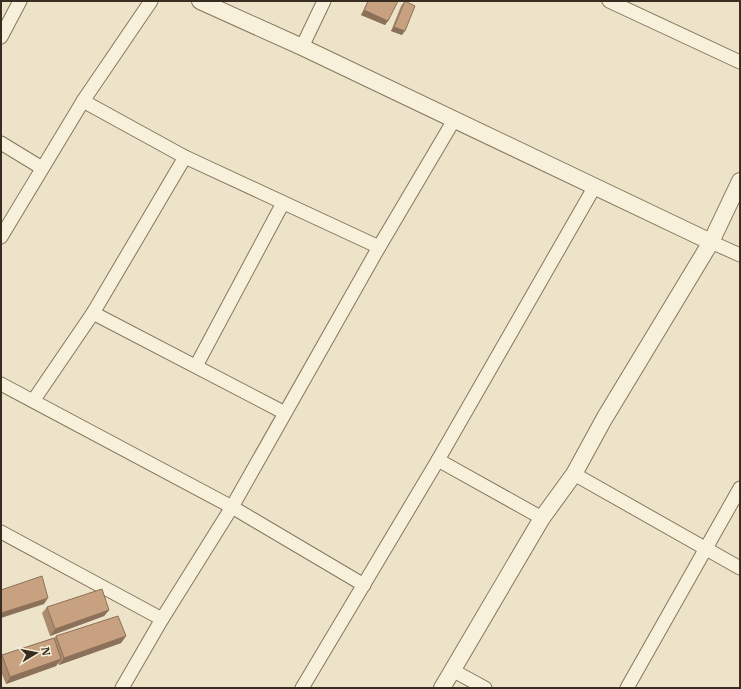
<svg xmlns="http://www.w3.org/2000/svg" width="741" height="689" viewBox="0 0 741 689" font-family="'IBM Plex Serif',serif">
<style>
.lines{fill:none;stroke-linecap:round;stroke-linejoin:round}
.minor-casing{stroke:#87765e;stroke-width:15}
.tertiary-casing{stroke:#87765e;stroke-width:18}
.minor{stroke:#f7f0db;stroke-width:13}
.tertiary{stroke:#f7f0db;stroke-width:16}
.wall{fill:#ac8a6e}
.shaded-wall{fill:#8c715a}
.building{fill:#c8a180;stroke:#8c715a}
</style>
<rect width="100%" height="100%" fill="#ece3c8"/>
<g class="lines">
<g class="minor-casing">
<g id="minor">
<polyline points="609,1 740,62"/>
<polyline points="1,37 20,1"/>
<polyline points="302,47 324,1"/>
<polyline points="83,101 185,157 379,247"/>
<polyline points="1,143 42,168"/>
<polyline points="1,237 83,101 151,1"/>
<polyline points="711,242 740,255"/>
<polyline points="93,313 285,413"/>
<polyline points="196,366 283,203"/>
<polyline points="1,384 232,507 364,585"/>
<polyline points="33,401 93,313 185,157"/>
<polyline points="438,460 542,518"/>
<polyline points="574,474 740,568"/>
<polyline points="1,532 162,619"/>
<polyline points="452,670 485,688"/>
<polyline points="122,688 162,619 232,507 379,247 454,120"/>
<polyline points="302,688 438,460 595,186"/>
<polyline points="627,688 740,488"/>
</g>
</g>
<g class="tertiary-casing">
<g id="tertiary">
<polyline points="200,1 302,47 711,242"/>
<polyline points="442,688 542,518 574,474 604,419 711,242 740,181"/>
</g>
</g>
<use href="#minor" class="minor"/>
<use href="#tertiary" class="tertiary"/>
</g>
<g class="wall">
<polygon points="368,1 398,1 385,25 361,15"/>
<polygon points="405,1 402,35 391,31 401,6"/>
<polygon points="47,607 109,610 104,616 50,636 42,613"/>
<polygon points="56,636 126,636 121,643 59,665 58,663 56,666 6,684 1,672 1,656 2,655 54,638"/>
</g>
<g class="shaded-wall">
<polygon points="364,10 388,21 385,25 361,15"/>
<polygon points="394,27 405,31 402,35 391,31"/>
<polygon points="48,598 44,604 1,618 1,613"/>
<polygon points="109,610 104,616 50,636 55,629"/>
<polygon points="126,636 121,643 59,665 64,658"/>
<polygon points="61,659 56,666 6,684 10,677"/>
</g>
<g class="building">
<polygon points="368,1 398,1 388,21 364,10"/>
<polygon points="405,1 415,6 405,31 394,27"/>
<polygon points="42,576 48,598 1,613 1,590"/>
<polygon points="102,589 109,610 55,629 47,607"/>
<polygon points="118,616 126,636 64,658 56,636"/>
<polygon points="54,638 61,659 10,677 2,655"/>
</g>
<rect width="741" height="689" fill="none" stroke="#382d20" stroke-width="4"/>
<g transform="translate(36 653) rotate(80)" stroke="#f4edd7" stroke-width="3" paint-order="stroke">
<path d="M0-3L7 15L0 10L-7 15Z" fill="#382d20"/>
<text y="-6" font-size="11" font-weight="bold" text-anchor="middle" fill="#382d20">N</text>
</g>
</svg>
